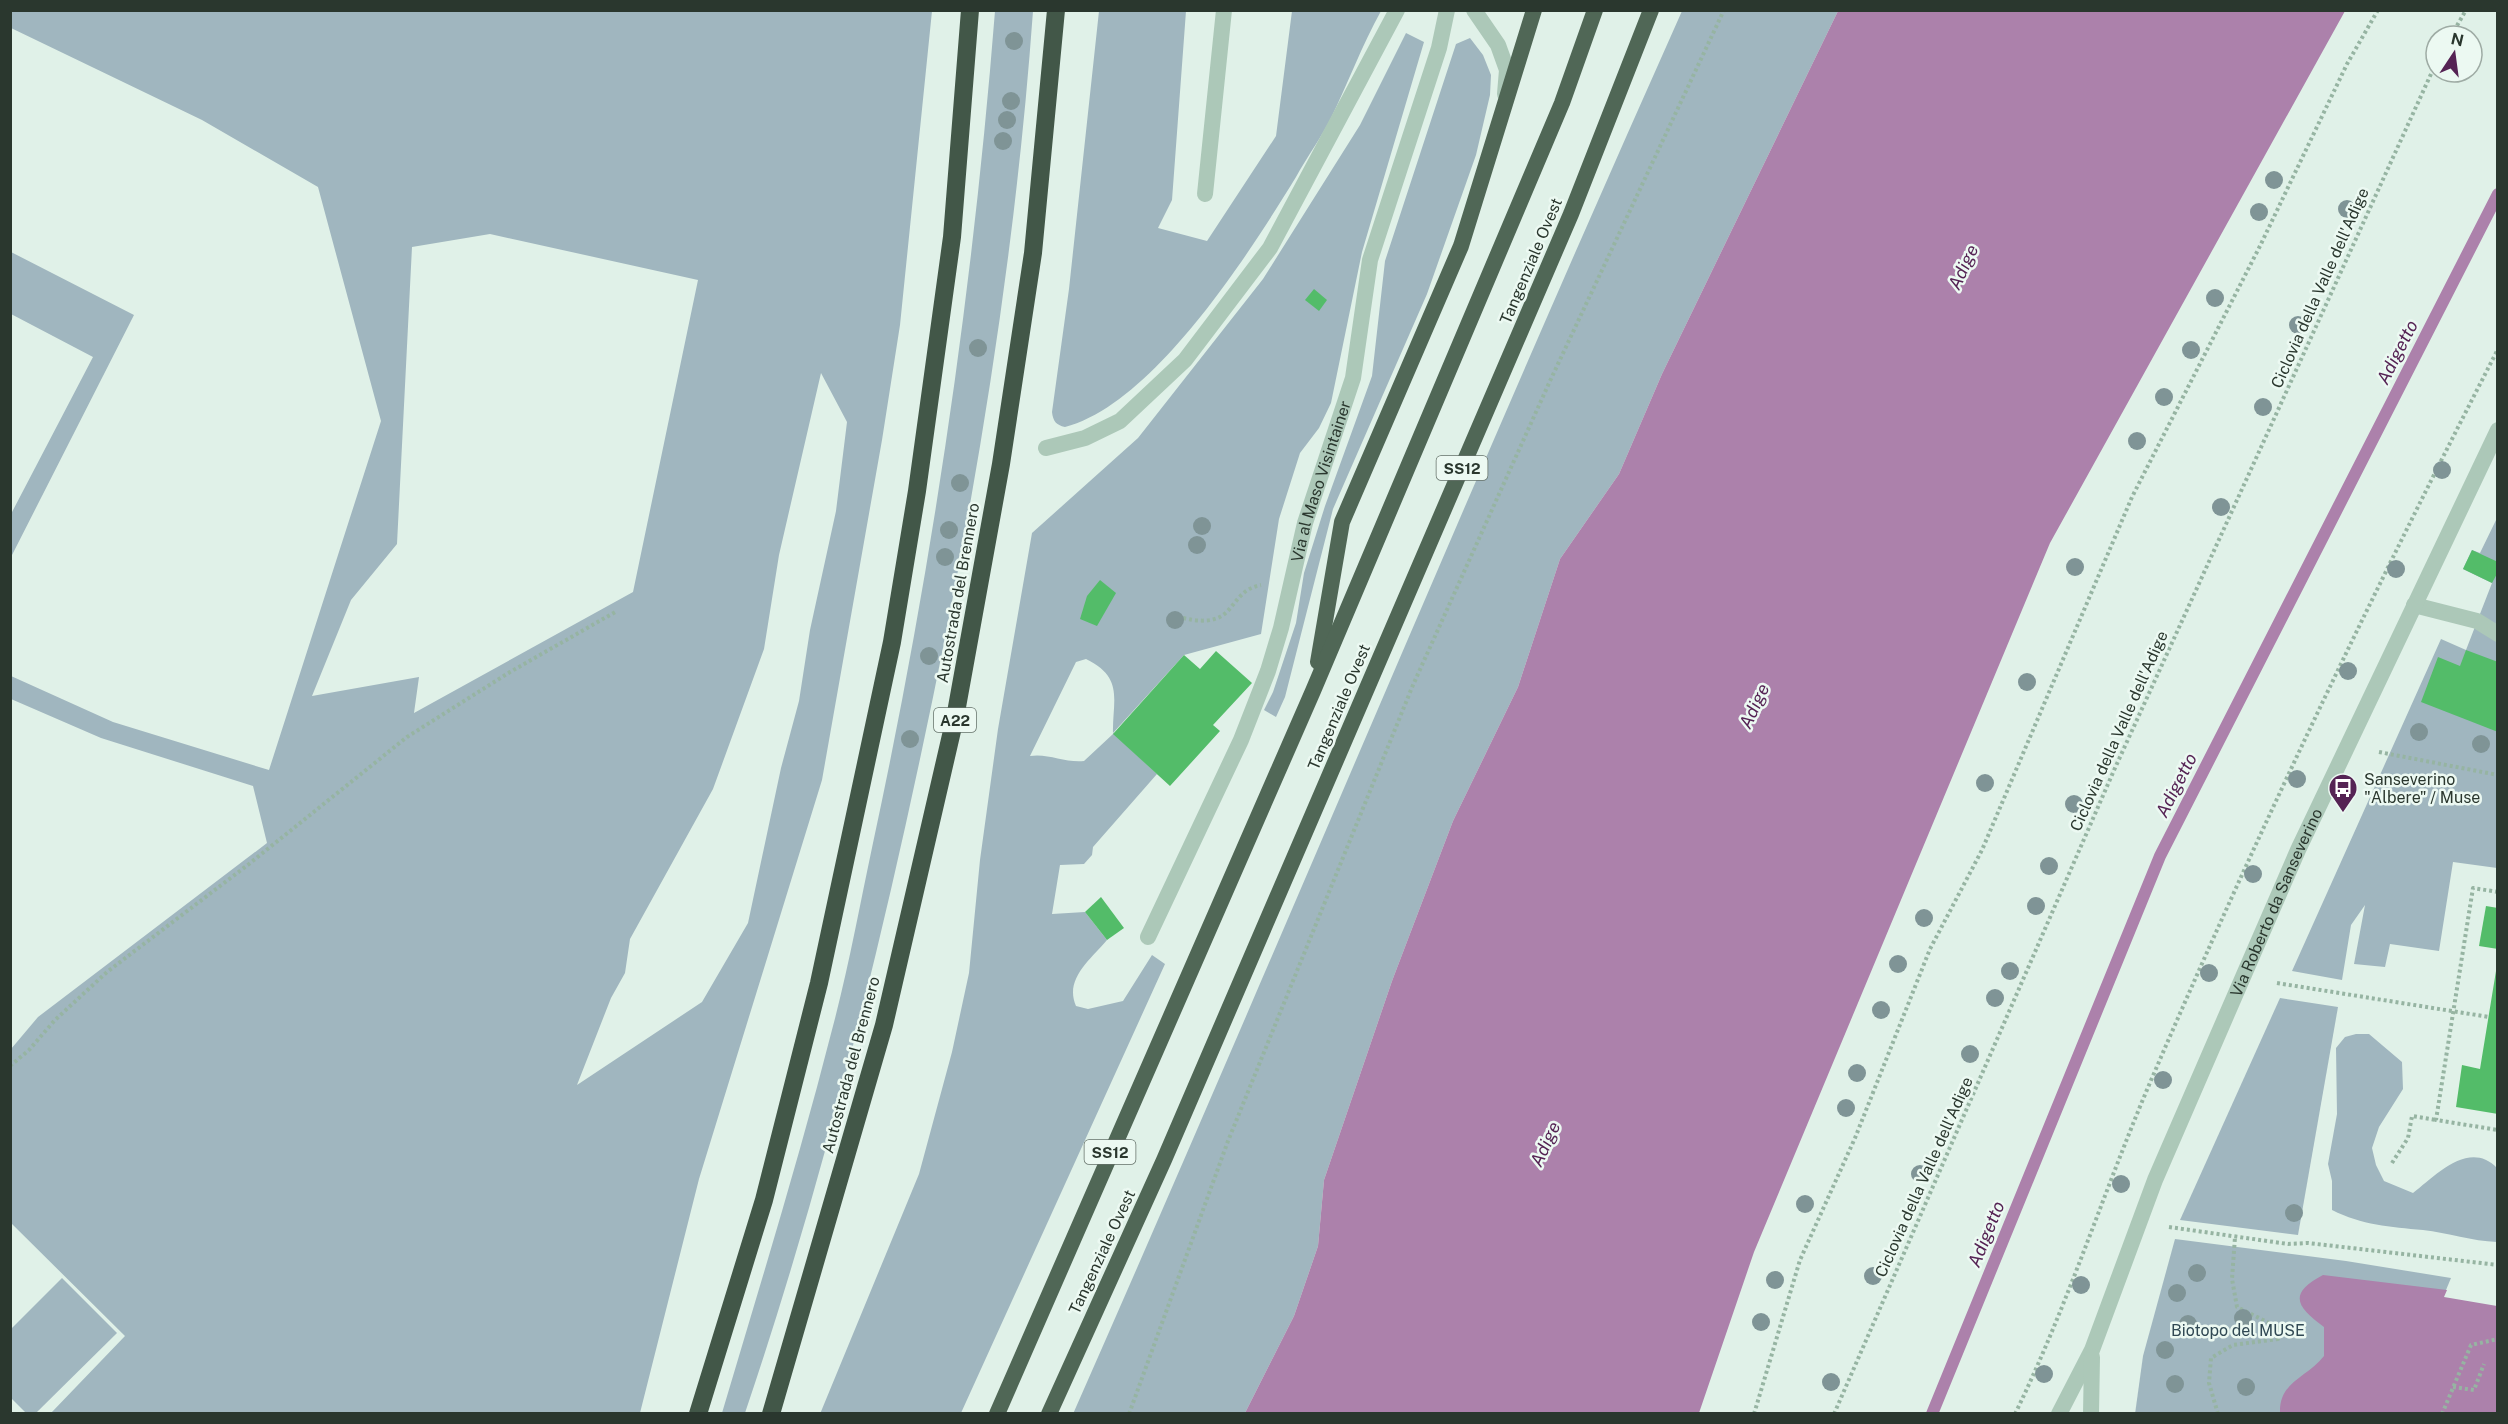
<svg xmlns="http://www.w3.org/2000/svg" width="2508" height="1424" viewBox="0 0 2508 1424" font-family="'Public Sans',sans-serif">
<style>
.green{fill:#a0b6bf;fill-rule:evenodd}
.water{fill:#ac81ab}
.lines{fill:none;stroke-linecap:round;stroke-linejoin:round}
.stream{stroke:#ac81ab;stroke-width:12}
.building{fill:#53bc69}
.path{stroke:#96b4a2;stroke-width:4;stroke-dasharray:3 3;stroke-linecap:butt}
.service{stroke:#acc8b8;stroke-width:16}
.minor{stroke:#acc8b8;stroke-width:16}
.tertiary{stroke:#acc8b8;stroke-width:16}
.trunk{stroke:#506756;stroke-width:16}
.motorway{stroke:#425748;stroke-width:18}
.tree{fill:#7f9496}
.labels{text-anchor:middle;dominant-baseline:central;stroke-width:5;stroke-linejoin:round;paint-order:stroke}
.shield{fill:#ecf9f2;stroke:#647169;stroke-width:1.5}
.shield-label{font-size:15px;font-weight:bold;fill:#2a372e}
.street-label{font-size:16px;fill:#2a372e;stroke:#ecf9f2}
.poi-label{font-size:16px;fill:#2a372e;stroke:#ecf9f2;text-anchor:start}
.park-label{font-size:16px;fill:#304853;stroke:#ecf9f2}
.water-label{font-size:18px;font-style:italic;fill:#552354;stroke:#ecf9f2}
</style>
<rect width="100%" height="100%" fill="#e0f1e8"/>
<g class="green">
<path d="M11,10L932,11L900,325L882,440L822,780L699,1179L640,1413H51L125,1336L11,1223V1049L38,1017L267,843L253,786L101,738L11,699V676L113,722L269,770L381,421L318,187L202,120L11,28ZM490,234L698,280L633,592L414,713L419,677L312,696L351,600L397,544L412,247ZM821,373L847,422L836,511L810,630L799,701L781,768L748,923L702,1002L577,1085L611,998L625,973L630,939L713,789L764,649L779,555Z"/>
<path d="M995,11H1033C1015,262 973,512 920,759C873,979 817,1200 745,1413H722C760,1285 800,1156 833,1026C849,966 860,904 873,843C932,569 973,290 995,11Z"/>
<path d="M1099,11H1186L1172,200L1158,228L1207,241L1276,136L1292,11H1381C1362,45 1348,83 1331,118C1321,138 1307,157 1296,177C1250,252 1154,404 1065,427C1056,425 1053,421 1052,412L1069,289Z"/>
<path d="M1682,11H1838L1662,374L1619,474L1560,559L1518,687L1453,821L1392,981L1324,1180L1318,1246L1294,1316L1245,1413L1073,1414C1279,947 1474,476 1682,11Z"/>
<path d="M1406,33L1424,42L1362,252L1331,403L1319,428L1300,453L1279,519L1261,634L1184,655L1113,733L1157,774L1093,847L1092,855L1084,864L1060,865L1052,914L1085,912L1107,940C1091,959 1064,979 1076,1006L1088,1009L1123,1001L1152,955L1165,964L961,1413L820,1414L919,1174L952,1052L969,973L980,860L998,729L1032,533L1138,438L1263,279L1360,125ZM1086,659C1125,678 1112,701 1113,734L1084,761C1065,763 1048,753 1030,756L1076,662Z"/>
<polygon points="1470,38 1483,55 1491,75 1490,95 1476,155 1427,294 1333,509 1285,697 1276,717 1264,710 1273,692 1296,623 1304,573 1325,506 1372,376 1385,261 1456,44"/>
<polygon points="11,252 134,315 11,557 11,514 93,357 11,314"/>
<polygon points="2497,518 2497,868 2453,862 2439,951 2390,944 2385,967 2354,964 2365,905 2351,925 2342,980 2292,971 2441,639 2466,650 2492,583 2463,569 2472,550 2480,553"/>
<polygon points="2280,998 2338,1007 2298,1235 2180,1220"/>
<path d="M2356,1034H2369L2402,1062L2403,1089L2379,1127L2372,1148L2376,1165L2384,1181L2413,1193C2435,1176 2469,1139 2497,1168V1242C2472,1241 2448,1233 2423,1230C2390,1227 2362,1225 2332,1210V1181L2328,1164L2337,1114L2336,1048L2345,1037Z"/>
<polygon points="2175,1239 2346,1261 2451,1278 2395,1413 2135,1414 2143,1356"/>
<polygon points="62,1278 117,1333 36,1413 26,1413 11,1398 11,1329"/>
</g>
<g class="water">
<polygon points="1838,11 2345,11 2050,543 1754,1252 1699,1413 1245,1413 1294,1316 1318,1246 1324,1180 1392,981 1453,821 1518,687 1560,559 1619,474 1662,374"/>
<path d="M2323,1275L2447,1290L2444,1297L2497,1306V1413H2280C2279,1381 2307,1378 2324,1356V1327C2297,1307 2287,1294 2323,1275Z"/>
</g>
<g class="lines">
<polyline class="stream" points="1932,1414 2160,856 2498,194"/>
</g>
<g class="building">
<polygon points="1314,289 1327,300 1319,311 1305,300"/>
<polygon points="2472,550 2498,562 2498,572 2492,583 2463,569"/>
<polygon points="1100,580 1116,593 1097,626 1080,619 1087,596"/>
<polygon points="2466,650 2498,662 2498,732 2421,702 2438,657 2460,666"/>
<polygon points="1216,651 1252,683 1213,725 1220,731 1170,786 1113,734 1184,655 1200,669"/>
<polygon points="1101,897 1124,928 1107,940 1085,912"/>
<polygon points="2486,906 2498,908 2498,949 2479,946"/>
<polygon points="2496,971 2498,972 2498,1114 2456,1107 2462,1065 2480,1069"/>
</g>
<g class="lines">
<g class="path">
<polyline points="2451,36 2466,10"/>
<path d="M1183,618C1239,631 1225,592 1261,585"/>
<polyline points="2379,752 2498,775"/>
<polyline points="2498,892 2473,888 2436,1120 2498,1130"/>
<polyline points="2277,983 2489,1017"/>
<polyline points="10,1066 29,1050 55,1020 107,972 249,864 407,737 510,672 617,611"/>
<polyline points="2392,1163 2408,1138 2412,1116 2436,1120"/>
<polyline points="2169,1227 2288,1244 2308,1243 2498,1265"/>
<polyline points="2453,1387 2474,1390 2484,1364"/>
<polyline points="1129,1414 1228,1141 1413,685 1550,381 1724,10"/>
<polyline points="1754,1414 1800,1260 1855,1138 1930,949 1982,850 2132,497 2260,246 2347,64 2378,10"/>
<polyline points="1834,1414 2115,768 2436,63"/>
<path d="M2015,1414C2069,1303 2106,1184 2155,1071C2260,827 2376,586 2498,349"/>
<polyline points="2218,1414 2209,1383 2211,1358 2233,1345 2278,1339 2279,1328 2237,1307 2232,1279 2235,1237"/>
<polyline points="2442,1414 2471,1345 2498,1339"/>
</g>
<g class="service">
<polyline points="1205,194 1224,10"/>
<polyline points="1046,448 1085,438 1120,421 1185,360 1270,248 1397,10"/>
<polyline points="2414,605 2477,621 2498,634"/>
</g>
<g class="minor">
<polyline points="1474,10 1498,45 1507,70 1505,94"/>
<path id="s1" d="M1148,937L1241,740L1268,671L1281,628L1305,523L1353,378L1370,260L1439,48L1447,10"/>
</g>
<g class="tertiary">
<path id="s2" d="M2059,1414L2092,1350L2155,1180L2298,850L2498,430"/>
<polyline points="2091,1414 2092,1357"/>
</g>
<g class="trunk">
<polyline points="1318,662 1342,522 1461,246 1534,10"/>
<polyline points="997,1414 1313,691 1562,103 1595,10"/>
<polyline points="1049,1414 1164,1160 1571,214 1651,10"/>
</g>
<g class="motorway">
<polyline points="698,1414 764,1200 819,983 892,642 917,491 952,237 970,10"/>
<polyline points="771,1414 884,1025 955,718 1001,464 1033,253 1056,10"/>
</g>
</g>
<g class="tree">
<circle cx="1014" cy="41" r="9"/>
<circle cx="1011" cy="101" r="9"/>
<circle cx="1007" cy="120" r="9"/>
<circle cx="1003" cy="141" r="9"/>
<circle cx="2274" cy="180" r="9"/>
<circle cx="2347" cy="209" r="9"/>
<circle cx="2259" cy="212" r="9"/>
<circle cx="2215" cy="298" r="9"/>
<circle cx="2298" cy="325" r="9"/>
<circle cx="978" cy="348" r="9"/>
<circle cx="2191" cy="350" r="9"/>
<circle cx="2164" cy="397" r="9"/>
<circle cx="2263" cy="407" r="9"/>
<circle cx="2137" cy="441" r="9"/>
<circle cx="2442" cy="470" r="9"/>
<circle cx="960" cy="483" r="9"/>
<circle cx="2221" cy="507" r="9"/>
<circle cx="1202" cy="526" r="9"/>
<circle cx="949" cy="530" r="9"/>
<circle cx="1197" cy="545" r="9"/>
<circle cx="945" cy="557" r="9"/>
<circle cx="2075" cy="567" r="9"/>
<circle cx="2396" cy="569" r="9"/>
<circle cx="1175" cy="620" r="9"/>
<circle cx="929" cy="656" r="9"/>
<circle cx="2348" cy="671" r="9"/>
<circle cx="2027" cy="682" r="9"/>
<circle cx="2419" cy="732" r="9"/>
<circle cx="910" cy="739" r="9"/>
<circle cx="2481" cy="744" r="9"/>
<circle cx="2297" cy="779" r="9"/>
<circle cx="1985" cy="783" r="9"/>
<circle cx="2074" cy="804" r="9"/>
<circle cx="2049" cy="866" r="9"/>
<circle cx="2253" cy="874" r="9"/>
<circle cx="2036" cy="906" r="9"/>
<circle cx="1924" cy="918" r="9"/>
<circle cx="1898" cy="964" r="9"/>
<circle cx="2010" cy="971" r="9"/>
<circle cx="2209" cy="973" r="9"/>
<circle cx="1995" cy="998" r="9"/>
<circle cx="1881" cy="1010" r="9"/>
<circle cx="1970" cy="1054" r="9"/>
<circle cx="1857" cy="1073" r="9"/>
<circle cx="2163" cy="1080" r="9"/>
<circle cx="1846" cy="1108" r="9"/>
<circle cx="1920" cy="1174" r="9"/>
<circle cx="2121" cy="1184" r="9"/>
<circle cx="1805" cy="1204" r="9"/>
<circle cx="2294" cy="1213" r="9"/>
<circle cx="2197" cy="1273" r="9"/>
<circle cx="1873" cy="1276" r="9"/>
<circle cx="1775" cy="1280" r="9"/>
<circle cx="2081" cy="1285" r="9"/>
<circle cx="2177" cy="1293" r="9"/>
<circle cx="2243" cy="1318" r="9"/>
<circle cx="1761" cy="1322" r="9"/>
<circle cx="2188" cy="1324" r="9"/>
<circle cx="2165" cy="1350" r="9"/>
<circle cx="2044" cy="1374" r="9"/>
<circle cx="1831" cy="1382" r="9"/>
<circle cx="2175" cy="1384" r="9"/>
<circle cx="2246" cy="1387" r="9"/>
</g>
<defs>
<g id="bus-pin" transform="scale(1.5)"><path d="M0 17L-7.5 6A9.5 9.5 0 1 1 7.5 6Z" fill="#552354" stroke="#ecf9f2"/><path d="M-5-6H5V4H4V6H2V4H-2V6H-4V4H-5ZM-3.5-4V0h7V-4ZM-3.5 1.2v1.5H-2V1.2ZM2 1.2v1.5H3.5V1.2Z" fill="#fff"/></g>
</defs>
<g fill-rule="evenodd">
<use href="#bus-pin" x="2343" y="788"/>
</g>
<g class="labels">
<g class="shield">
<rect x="1436.5" y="456" width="51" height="24" rx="4.5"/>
<rect x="934" y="708" width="42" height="24" rx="4.5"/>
<rect x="1084.5" y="1140" width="51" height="24" rx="4.5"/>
</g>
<g class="shield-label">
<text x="1462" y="468">SS12</text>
<text x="955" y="720">A22</text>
<text x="1110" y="1152">SS12</text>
</g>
<g class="street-label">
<text transform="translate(1531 261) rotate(-67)">Tangenziale Ovest</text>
<text transform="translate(2320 288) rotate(-66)">Ciclovia della Valle dell'Adige</text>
<text stroke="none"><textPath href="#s1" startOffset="489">Via al Maso Visintainer</textPath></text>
<text transform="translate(958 593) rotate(-80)">Autostrada del Brennero</text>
<text transform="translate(1339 707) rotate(-67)">Tangenziale Ovest</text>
<text transform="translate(2119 731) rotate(-66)">Ciclovia della Valle dell'Adige</text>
<text stroke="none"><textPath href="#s2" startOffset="556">Via Roberto da Sanseverino</textPath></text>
<text transform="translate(851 1065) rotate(-75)">Autostrada del Brennero</text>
<text transform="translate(1924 1177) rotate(-66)">Ciclovia della Valle dell'Adige</text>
<text transform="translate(1102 1252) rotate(-65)">Tangenziale Ovest</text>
</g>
<g class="poi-label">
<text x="2364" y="779">Sanseverino<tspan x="2364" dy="18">"Albere" / Muse</tspan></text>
</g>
<g class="park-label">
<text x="2238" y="1330">Biotopo del MUSE</text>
</g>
<g class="water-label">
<text transform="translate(1963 267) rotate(-65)">Adige</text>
<text transform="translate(2397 352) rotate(-63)">Adigetto</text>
<text transform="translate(1754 706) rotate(-65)">Adige</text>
<text transform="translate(2176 785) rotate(-63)">Adigetto</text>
<text transform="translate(1545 1144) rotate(-65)">Adige</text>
<text transform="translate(1986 1234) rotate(-68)">Adigetto</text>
</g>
</g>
<rect width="2508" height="1424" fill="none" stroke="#2a372e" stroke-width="24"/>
<g transform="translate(2454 54) rotate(13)"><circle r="28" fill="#ecf9f2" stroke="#9eaba4" stroke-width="1.5"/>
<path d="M0-4.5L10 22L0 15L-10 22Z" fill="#552354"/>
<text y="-9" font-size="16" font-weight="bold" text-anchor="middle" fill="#2a372e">N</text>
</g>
</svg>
